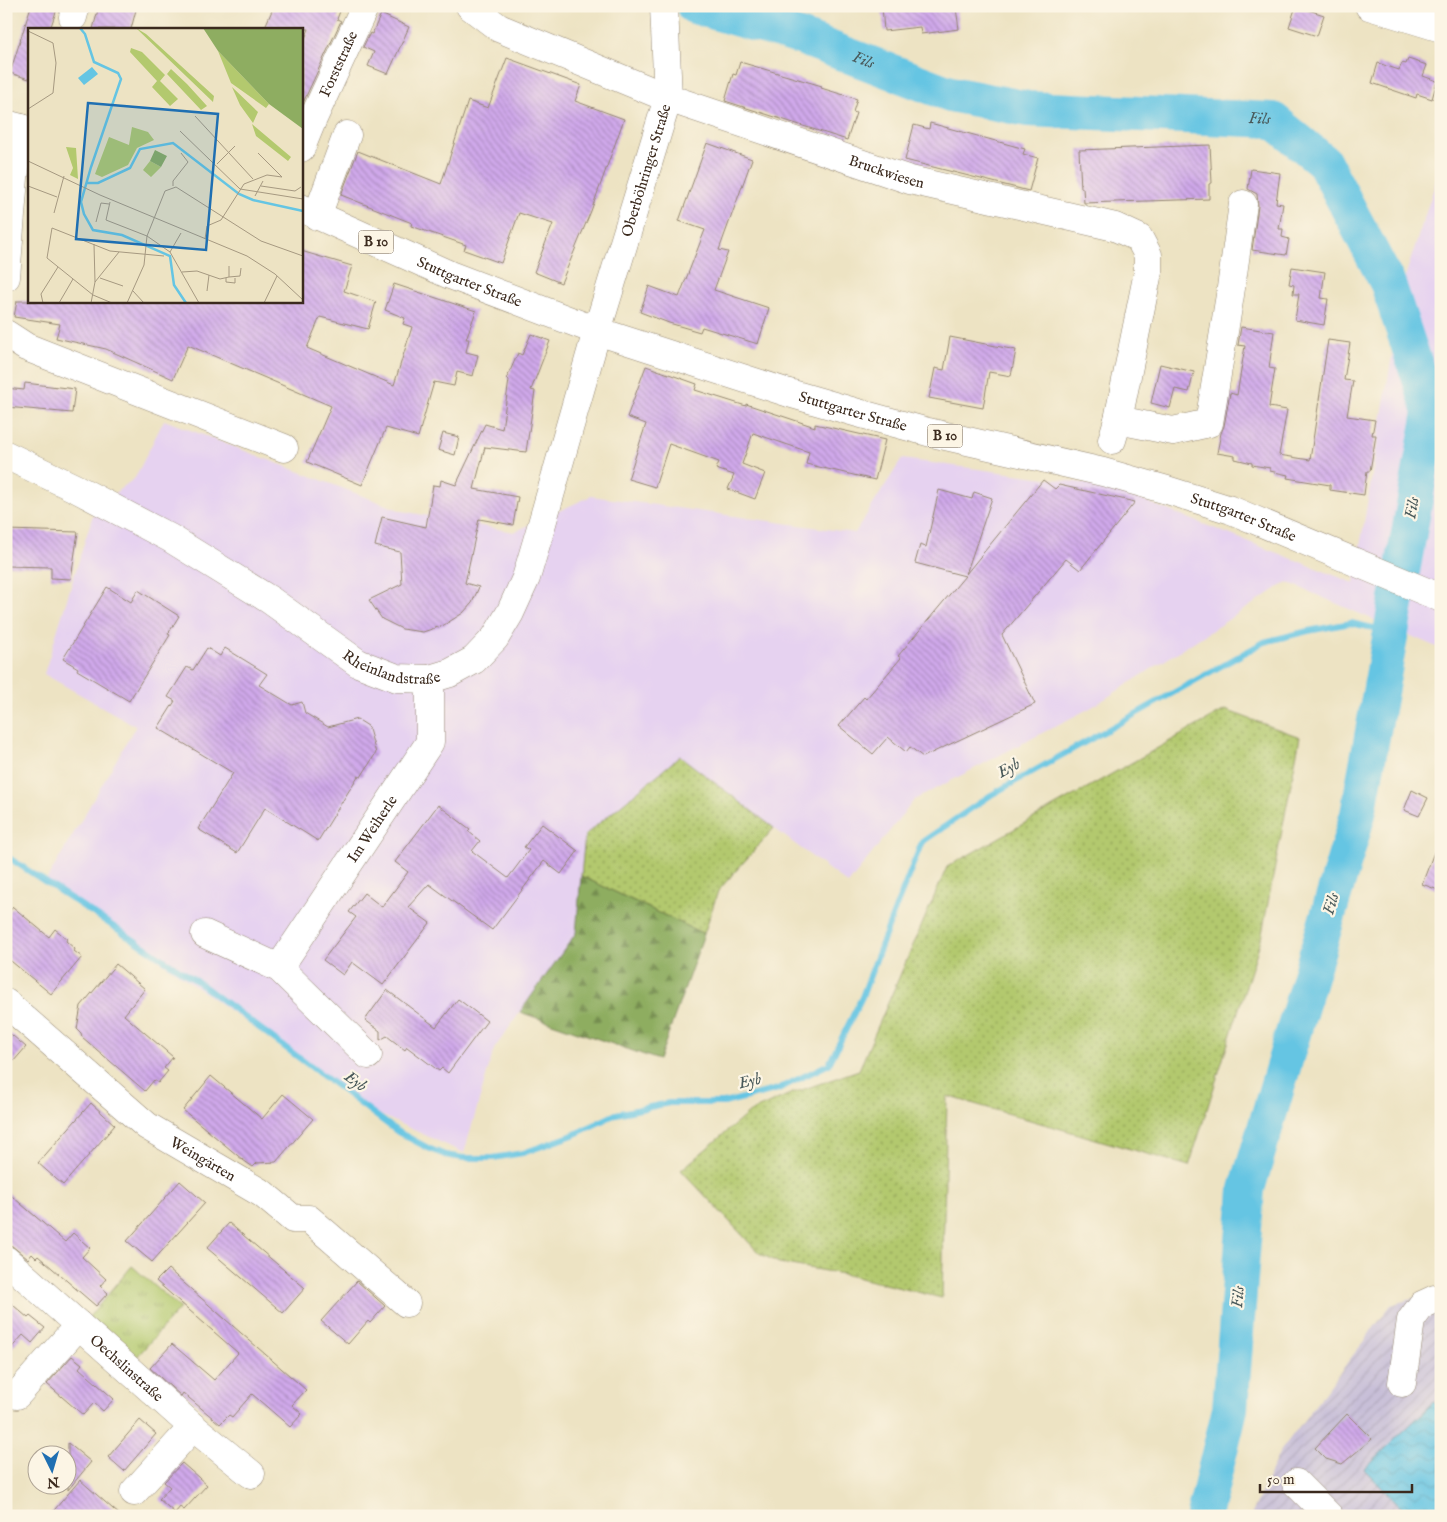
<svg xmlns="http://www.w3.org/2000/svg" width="1447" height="1522" viewBox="0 0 1447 1522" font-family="'IM FELL English',serif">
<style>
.built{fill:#e6d2f0}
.industrial{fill:url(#industrial-furrows)}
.grass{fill:url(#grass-dots);stroke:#777a46}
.forest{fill:url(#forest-firs);stroke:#646c40}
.park{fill:url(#park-tufts);stroke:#777a46}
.water{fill:url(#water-waves);stroke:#507880}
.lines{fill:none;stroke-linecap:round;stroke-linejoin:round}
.stream{stroke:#65c5e3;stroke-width:6}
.river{stroke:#65c5e3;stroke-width:36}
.building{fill:url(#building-back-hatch)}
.minor-casing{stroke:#948670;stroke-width:29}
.major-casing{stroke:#948670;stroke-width:29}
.minor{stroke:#fff;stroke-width:28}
.major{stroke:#fff;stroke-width:28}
.labels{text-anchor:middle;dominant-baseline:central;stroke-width:4.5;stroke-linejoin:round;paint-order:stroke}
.shield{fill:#fcf5e5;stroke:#75675a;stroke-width:1}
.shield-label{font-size:14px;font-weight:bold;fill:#3b2a1e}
.street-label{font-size:15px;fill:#3b2a1e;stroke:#fcf5e5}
.water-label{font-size:16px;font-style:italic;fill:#485859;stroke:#fcf5e5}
.inset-river{fill:none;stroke:#65c5e3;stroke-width:2.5}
.inset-road{fill:none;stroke:#a69981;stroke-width:1}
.view{fill:#1f6fb2;fill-opacity:0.15;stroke:#1f6fb2;stroke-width:2.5}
.inset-edge{fill:none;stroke:#3b2a1e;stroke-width:2.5}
</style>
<defs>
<pattern id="industrial-furrows" width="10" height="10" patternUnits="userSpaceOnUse" patternTransform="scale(1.25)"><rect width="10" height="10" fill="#c8bfd8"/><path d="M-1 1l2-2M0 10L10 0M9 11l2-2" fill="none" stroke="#ada4b9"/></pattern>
<pattern id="grass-dots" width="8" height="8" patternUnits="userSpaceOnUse" patternTransform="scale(1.25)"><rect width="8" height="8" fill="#b3c96e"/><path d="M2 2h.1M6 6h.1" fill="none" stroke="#93a35a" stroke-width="1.8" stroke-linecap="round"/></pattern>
<pattern id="forest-firs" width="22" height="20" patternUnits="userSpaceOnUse" patternTransform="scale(1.25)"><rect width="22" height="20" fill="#8ead61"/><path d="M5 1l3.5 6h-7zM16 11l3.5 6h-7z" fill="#758d4f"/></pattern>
<pattern id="park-tufts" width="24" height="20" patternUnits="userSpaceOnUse" patternTransform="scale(1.25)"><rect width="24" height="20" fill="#b3c96e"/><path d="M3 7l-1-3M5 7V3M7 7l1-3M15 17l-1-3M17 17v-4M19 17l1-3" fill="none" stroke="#93a35a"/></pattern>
<pattern id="water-waves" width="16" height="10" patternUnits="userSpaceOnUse" patternTransform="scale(1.25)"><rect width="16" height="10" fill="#65c5e3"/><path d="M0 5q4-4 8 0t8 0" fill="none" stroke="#59a9c2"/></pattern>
<pattern id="building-back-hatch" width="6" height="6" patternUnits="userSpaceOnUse" patternTransform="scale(1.25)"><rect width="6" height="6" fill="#d0a9eb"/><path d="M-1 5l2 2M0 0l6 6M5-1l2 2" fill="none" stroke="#aa8abe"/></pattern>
</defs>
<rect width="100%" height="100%" fill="#fcf5e5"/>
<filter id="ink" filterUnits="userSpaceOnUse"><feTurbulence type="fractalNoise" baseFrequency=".02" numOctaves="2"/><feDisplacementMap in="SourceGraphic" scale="10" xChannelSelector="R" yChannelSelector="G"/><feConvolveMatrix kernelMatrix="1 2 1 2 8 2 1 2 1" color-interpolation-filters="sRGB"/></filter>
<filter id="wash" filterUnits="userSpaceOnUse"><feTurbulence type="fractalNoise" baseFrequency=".0096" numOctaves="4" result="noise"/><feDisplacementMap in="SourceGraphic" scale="20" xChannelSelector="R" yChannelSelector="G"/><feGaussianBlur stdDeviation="1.12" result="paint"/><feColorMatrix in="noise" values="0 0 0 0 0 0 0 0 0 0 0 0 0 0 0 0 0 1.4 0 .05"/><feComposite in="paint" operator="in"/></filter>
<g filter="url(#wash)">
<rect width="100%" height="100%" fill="#ede3c3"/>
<polygon class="built" points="1441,166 1441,649 1287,582 1092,707 914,800 848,884 680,757 585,835 576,933 494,1049 464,1153 374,1112 46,881 136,726 44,674 95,508 135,478 164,420 402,511 514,532 591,496 855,533 902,459 1106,486 1354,583 1405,277"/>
<polygon class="industrial" points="1441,1290 1441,1516 1251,1516 1279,1453 1391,1305"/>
<g class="grass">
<polygon points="1225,710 1300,737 1261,939 1189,1166 947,1096 942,1298 843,1274 779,1263 759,1253 681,1170 750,1112 790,1094 859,1070 947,867"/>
<polygon points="680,756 774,828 718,891 704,934 581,876 585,835"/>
</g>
<polygon class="forest" points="581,876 704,934 659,1060 520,1012 576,933"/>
<polygon class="park" points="132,1266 180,1308 135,1359 88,1318"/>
<polygon class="water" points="1434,1402 1441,1409 1441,1516 1409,1516 1364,1469"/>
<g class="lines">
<polyline class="stream" points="6,856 198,982 398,1132 428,1148 445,1155 463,1158 493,1158 523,1153 573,1135 616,1114 669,1103 724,1103 778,1089 829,1064 862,997 892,917 922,842 991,795 1264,642 1308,631 1351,623 1391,632"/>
<path class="river" id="s1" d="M694,6L800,37L950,94L1028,109L1273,120L1324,162L1388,284L1431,412L1358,814L1247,1189L1230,1409L1204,1516"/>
</g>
<g id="blocks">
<g class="building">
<polygon points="31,6 58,6 50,29 29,29 29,79 10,73"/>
<polygon points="99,6 137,6 131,29 93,29"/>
<polygon points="274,6 342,6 337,19 341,21 301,107 301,48 309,29 264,29"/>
<polygon points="882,6 952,6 952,8 956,8 959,29 921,34 920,27 884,31"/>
<polygon points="1296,6 1324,15 1317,36 1289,27"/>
<polygon points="381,14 409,27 388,74 368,66 374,52 363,47 370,33 372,34"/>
<polygon points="507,58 581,85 575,101 624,119 591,211 561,283 534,272 553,224 519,213 501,263 464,250 466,245 411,226 412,223 341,195 358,151 441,184 468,101 488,108"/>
<polygon points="1408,59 1427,65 1423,76 1437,81 1432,99 1417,94 1416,98 1372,83 1378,63 1399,70 1402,63 1406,64"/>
<polygon points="740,62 822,86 821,88 857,99 853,112 856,113 847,140 725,101 733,74 736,75"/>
<polygon points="930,123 1025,149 1023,154 1038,158 1029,191 905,160 914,125 929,129"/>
<polygon points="707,143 752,159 719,250 728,252 714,290 769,308 758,344 702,327 700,332 669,323 640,312 649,286 679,297 705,230 679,221"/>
<polygon points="1210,145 1212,183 1209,184 1209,199 1084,203 1083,188 1081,188 1079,150"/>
<polygon points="1251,169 1280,173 1276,203 1283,204 1279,229 1283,229 1282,237 1289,239 1286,255 1252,250 1258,206 1257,194 1248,189"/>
<polygon points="301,251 352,266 344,291 376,302 368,329 320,317 307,348 394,385 412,327 403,324 405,318 385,310 394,284 476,311 466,339 469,339 466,352 478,355 473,376 457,372 454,386 434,382 418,437 386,428 362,485 307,462 331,406 188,345 173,379 106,349 56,338 60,324 14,317 17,301 301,301"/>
<polygon points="1292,267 1325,272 1321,298 1328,299 1324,325 1295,320 1299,294 1293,294 1294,285 1289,284"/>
<polygon points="1241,327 1274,332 1269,368 1275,369 1269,407 1287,410 1279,455 1310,460 1328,340 1350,343 1344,380 1353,381 1347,416 1375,420 1372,435 1376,435 1370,471 1367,471 1364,495 1330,490 1330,485 1287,478 1288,475 1270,471 1270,468 1252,465 1252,463 1235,459 1235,456 1217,453 1221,433 1224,426 1230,393 1237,395 1245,346 1238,345"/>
<polygon points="531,334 550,341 531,390 535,391 526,452 485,447 474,489 518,497 513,525 479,519 465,583 479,587 472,603 463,613 444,625 423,632 402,629 382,619 369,600 402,584 400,552 375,546 382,517 426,527 433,485 440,486 441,480 456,485 485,424 502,429 509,380 507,378 518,353 522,355"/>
<polygon points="950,337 1016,350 1011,376 989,372 983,408 929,398 935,368 944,370"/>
<polygon points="1160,364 1194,372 1189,392 1175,389 1170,408 1151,403"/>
<polygon points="646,366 697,384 695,390 746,406 746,404 815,427 815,424 885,440 875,480 806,464 809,452 753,433 742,464 765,473 755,499 728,489 734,475 716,469 719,462 669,444 655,487 628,479 646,424 627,417"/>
<polygon points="25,383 75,389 72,413 6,407 6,388 24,390"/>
<polygon points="443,433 459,437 455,455 438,450"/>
<polygon points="1043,480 1055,489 1059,485 1135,502 1080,570 1066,559 1002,635 1035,704 923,757 910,747 906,752 888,737 873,754 839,726 864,697 866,699 901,658 898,656 965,576 915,563 920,545 926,547 939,490 972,499 974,492 992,498 966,574"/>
<polygon points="6,530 78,532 71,579 51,578 51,567 6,566"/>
<polygon points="107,587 131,602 138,590 179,616 168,634 170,635 129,701 77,670 78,668 63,659"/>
<polygon points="207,648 220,656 225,648 267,674 259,685 292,705 302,702 305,713 328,727 357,719 368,726 376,753 361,777 358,776 318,841 265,808 237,853 198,829 233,773 158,728 175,701 168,697 187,667 193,670"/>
<polygon points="1412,790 1428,798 1419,816 1404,810"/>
<polygon points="438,805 470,829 468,831 480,841 472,851 508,878 529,850 524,847 542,824 578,851 561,874 544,861 492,930 429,884 408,907 430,923 383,985 352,962 343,975 323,960 356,917 349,912 364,893 382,907 408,872 395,862"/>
<polygon points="1439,839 1441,839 1441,891 1422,884"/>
<polygon points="13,907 49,937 55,929 67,939 66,941 75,949 74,951 82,957 51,994 6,957 6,915"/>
<polygon points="116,964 145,989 124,1015 173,1057 164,1068 168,1071 158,1083 154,1080 145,1091 82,1037 81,1033 77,1029 81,1006"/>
<polygon points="387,990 436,1027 458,999 487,1021 448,1073 442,1068 439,1071 407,1047 405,1050 387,1036 380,1040 380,1031 365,1020"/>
<polygon points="6,1030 26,1047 6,1070"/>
<polygon points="211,1076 262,1119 283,1094 313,1119 276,1162 257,1163 253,1167 243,1160 183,1110"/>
<polygon points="91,1103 115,1125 63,1185 38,1163"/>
<polygon points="180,1181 205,1203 152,1262 127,1241"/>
<polygon points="6,1191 65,1242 73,1233 90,1248 82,1257 106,1279 100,1286 108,1293 96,1306 38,1256 36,1258 32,1254 28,1259 6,1241"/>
<polygon points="229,1223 305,1288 283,1313 207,1248"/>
<polygon points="168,1269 306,1390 292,1405 302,1414 290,1427 252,1394 232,1417 229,1415 220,1424 183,1393 181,1396 150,1368 172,1344 214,1380 238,1353 156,1281"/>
<polygon points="357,1281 385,1306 370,1323 368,1321 348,1344 321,1321"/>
<polygon points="6,1299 28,1318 30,1316 45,1328 32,1343 23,1335 6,1354"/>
<polygon points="72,1356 82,1364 79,1368 114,1399 103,1411 94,1403 83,1415 47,1384"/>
<polygon points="1347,1414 1372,1439 1342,1464 1326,1459 1315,1448"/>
<polygon points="140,1420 156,1434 124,1471 108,1457"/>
<polygon points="68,1443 91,1462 68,1490"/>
<polygon points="182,1463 207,1485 184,1510 180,1507 175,1513 159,1499 170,1487 164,1482"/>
<polygon points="80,1480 121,1516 49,1516"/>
</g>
</g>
</g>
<g filter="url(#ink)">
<use href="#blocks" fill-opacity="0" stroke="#948670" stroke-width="1"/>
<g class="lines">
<g class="minor-casing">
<g id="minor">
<path id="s2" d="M470,6L499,28L668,98L910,180L1115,227L1139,238L1148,255V272L1118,420L1112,440"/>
<polyline points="1369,6 1441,28"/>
<polyline points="73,17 76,6"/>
<path id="s3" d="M301,148L312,121L365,6"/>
<polyline points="317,216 347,135"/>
<polyline points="6,277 14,178 22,128"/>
<path id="s4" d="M597,331L668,98L664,6"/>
<polyline points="6,334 26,347 284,448"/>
<polyline points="1118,420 1173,431 1209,423 1230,295 1243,204"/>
<polyline points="205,934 279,968"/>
<path id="s5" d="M6,1003L147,1126L263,1194L293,1219H309L406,1303"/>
<path id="s6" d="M368,1055L279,968L430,742V679"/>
<path id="s7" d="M6,1260L193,1427L251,1474"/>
<polyline points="1402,1383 1411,1320 1422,1305 1435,1299 1441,1299"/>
<polyline points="17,1395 79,1325"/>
<polyline points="1296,1483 1329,1516"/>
<polyline points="134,1492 193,1427"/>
</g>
</g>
<g class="major-casing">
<g id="major">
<polyline points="6,124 29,130"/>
<path id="s8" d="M301,208L450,275L597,331L789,393L858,413L928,432L1103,472L1167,490L1231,510L1441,598"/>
<path id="s9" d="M6,455L77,489L170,538L270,600L358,663L397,678L430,679L450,673L474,660L495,638L510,613L526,578L539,534L597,331"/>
</g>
</g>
<use href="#minor" class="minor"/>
<use href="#major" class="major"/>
</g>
</g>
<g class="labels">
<g class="shield">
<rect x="358.5" y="230.5" width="35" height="23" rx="4"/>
<rect x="927.5" y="424.5" width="35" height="23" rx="4"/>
</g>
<g class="shield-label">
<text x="376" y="242">B 10</text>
<text x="945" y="436">B 10</text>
</g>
<g class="street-label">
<text stroke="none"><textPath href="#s3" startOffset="92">Forststraße</textPath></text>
<text stroke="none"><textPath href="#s4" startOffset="168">Oberböhringer Straße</textPath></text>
<text stroke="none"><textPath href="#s2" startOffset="450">Bruckwiesen</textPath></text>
<text stroke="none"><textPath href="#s8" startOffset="184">Stuttgarter Straße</textPath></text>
<text stroke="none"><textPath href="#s8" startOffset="589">Stuttgarter Straße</textPath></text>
<text stroke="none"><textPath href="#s8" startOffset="994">Stuttgarter Straße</textPath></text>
<text stroke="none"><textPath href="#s9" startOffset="444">Rheinlandstraße</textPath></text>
<text stroke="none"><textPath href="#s6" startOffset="292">Im Weiherle</textPath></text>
<text stroke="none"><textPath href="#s5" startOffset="252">Weingärten</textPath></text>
<text stroke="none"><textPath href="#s7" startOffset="162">Oechslinstraße</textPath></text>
</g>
<g class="water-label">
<text stroke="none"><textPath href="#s1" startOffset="178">Fils</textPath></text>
<text stroke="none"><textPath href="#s1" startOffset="582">Fils</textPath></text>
<text transform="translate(1413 508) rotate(-80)">Fils</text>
<text transform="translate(1009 769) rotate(-29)">Eyb</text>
<text transform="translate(1332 904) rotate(-74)">Fils</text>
<text transform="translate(355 1082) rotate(37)">Eyb</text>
<text transform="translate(750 1082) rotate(-14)">Eyb</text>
<text transform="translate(1239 1297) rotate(-85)">Fils</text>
</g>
</g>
<g transform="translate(28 28)">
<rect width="275" height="275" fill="#ede3c3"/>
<path d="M108,0L118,6L186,68L185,74ZM103,20L114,24L137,47L132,53L150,71L142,78L124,59L129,53L102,24ZM190,23L241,76L238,80L203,55ZM143,41L159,56L179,78L173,82L139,46ZM204,59L230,84L225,95L212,77ZM224,96L263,129L260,133L228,108ZM104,99L120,104L126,112L109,120L100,137L74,149L67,146L81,109L101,117ZM38,119L48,120L50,151L42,147L45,140ZM122,133L133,139L123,149L115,142Z" fill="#b3c96e"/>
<path d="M175,0H275V101L241,76L190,23ZM127,122L139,128L133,139L122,133Z" fill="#8ead61"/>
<path d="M64,39L70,46L56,57L50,50Z" fill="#65c5e3"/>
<path class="inset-river" d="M52,0L57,6L66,34L90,45L93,51L63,139L53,174L56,186L65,202L94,207L142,228L146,257L158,275M58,155H70L102,140L112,121L145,115L211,166L225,172L275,183"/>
<path class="inset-road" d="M0,3L25,15L28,35L25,65L0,81M167,88L225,151M152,103L212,161L275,171M0,133L72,167L219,228L247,246L275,272M189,136L207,118M0,158L29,169M145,158V153L160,134L153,125M233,158L267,163L273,159M227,168L235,153M82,174L78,192L119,208L142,224L171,275M26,185L36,148M127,188L137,163L148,159L233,213L275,228M68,194L73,175L81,176M177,211L179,198L193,192L216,156L239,147L254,149L230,125M142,224L153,205M154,244L169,243L192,251L201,249V238M201,249L212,248L213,240M72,250L95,258M198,250V254L207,255V250M67,254L91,224M105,263L116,275M179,263L181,247M15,275L13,266L30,239M31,275L45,251M63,275L67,254L66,216M84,275L65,267L19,230L24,200L82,223L136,228M99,275L116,237L119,208L127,188M236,275L249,248"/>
<path class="view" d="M60,75L190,86L178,222L48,211Z"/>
<rect width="275" height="275" class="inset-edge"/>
</g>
<rect width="1447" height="1522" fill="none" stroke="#fcf5e5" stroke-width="25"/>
<g transform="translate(52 1470) rotate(175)"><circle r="24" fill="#fcf5e5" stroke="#afa495"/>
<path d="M0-4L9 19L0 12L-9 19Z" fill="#1f6fb2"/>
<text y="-8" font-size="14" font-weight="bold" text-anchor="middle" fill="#3b2a1e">N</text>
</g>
<path d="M1260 1484v8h152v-8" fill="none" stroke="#3b2a1e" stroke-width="2.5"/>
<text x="1267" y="1484" font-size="15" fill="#3b2a1e" stroke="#fcf5e5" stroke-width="4" paint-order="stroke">50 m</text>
</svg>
